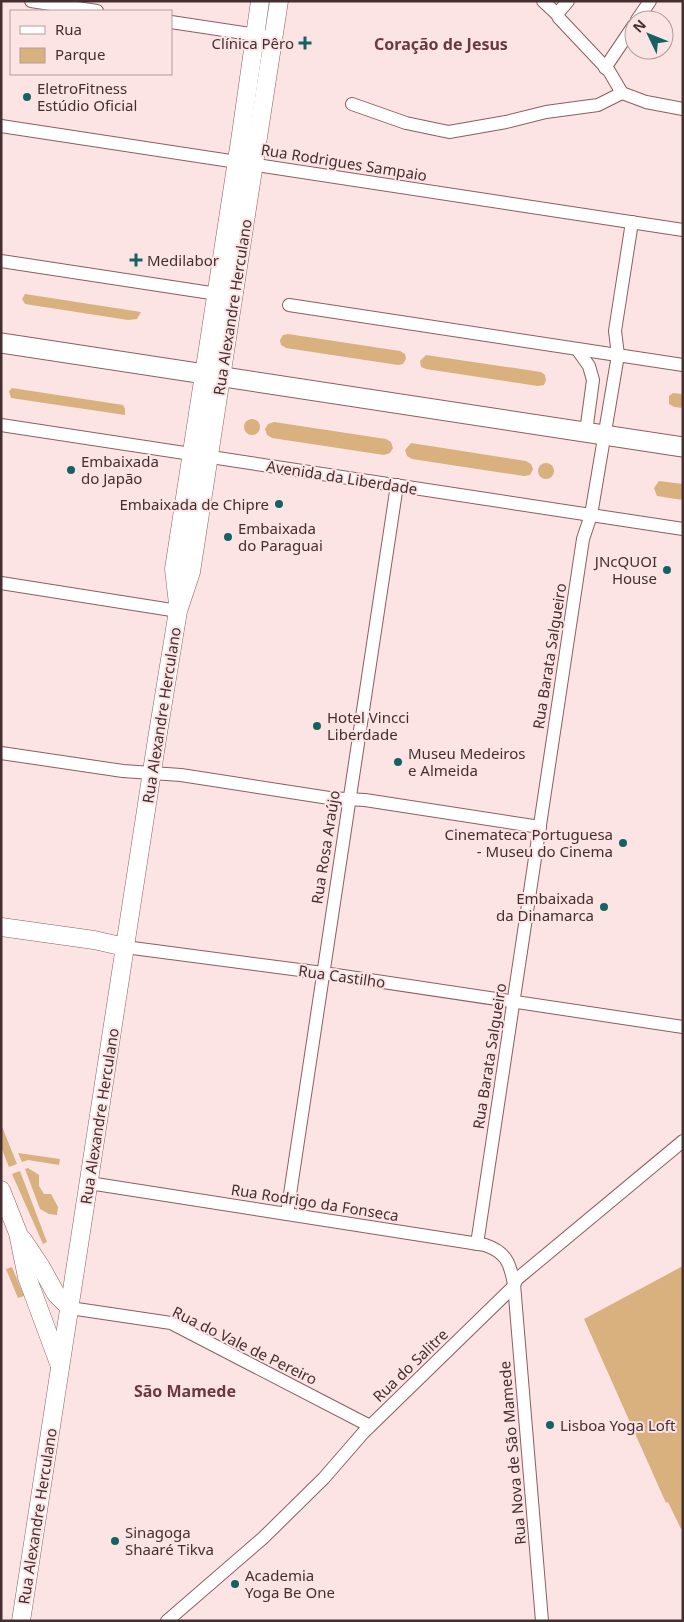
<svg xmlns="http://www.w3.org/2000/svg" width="684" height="1622" viewBox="0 0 684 1622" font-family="'Noto Sans',sans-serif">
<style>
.green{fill:#d8b17f}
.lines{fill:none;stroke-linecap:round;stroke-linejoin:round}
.street-casing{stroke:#8e5c61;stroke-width:14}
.secondary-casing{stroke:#8e5c61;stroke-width:19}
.primary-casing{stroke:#8e5c61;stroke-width:21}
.street{stroke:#fff;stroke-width:12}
.secondary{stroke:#fff;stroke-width:18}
.primary{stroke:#fff;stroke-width:19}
.poi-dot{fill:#146362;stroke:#fce4e5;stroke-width:2}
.labels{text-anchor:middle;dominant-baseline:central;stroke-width:4;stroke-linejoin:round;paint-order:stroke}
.poi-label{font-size:15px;fill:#452e30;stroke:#fce4e5;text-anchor:start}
.street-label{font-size:15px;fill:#452e30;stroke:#fce4e5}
.neighbourhood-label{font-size:16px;font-weight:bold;fill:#68393f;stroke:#fce4e5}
</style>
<rect width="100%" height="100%" fill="#fce4e5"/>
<g class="green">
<polygon points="25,294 141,312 137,319 128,320 25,304 22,299"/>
<polygon points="288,334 400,351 405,354 406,359 403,364 398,365 286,348 281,345 280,340 283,335"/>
<polygon points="426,355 541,372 545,375 546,380 544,385 538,386 426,369 421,367 420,361"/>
<polygon points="12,388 123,405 125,409 125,415 11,398 9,391"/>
<polygon points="673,393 683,394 683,408 674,407 669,404 669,396"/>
<circle cx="252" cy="427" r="8"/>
<polygon points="274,422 386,439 391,442 393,448 390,453 384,455 272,438 267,435 265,429 268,424"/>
<polygon points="411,443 526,461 531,464 533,469 530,475 524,476 412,459 407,456 405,450"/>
<circle cx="546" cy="471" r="8"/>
<polygon points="659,481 683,484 683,500 657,496 654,488"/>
<polygon points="1,1124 17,1164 9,1167 1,1147"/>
<polygon points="18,1153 60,1159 59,1165 28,1160 22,1162"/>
<polygon points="28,1168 39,1175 39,1186 44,1194 51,1194 58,1207 57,1215 49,1214 40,1209 25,1169"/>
<polygon points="20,1171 47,1242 43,1244 12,1174"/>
<polygon points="683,1266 683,1528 681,1529 668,1502 666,1503 584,1319"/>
<polygon points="12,1267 24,1296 18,1298 6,1269"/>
</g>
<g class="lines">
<g class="street-casing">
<g id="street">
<polyline points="31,1 97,11"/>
<polyline points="543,1 557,14 559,18 609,71 622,93 646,102 683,109"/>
<polyline points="557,14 568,1"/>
<polyline points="637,20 650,1"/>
<polyline points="171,22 263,36"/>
<polyline points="605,68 634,25"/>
<polyline points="352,104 406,123 449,132 506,122 546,112 598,105 622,93"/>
<polyline points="1,126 683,230"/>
<polyline points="1,261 224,295"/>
<polyline points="289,305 683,365"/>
<polyline points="577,349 589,366 593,380 586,432"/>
<polyline points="1,425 683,529"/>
<polyline points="1,583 178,611"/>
<polyline points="1,753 123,771 181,775 329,798 365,800 540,827"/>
<polyline points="125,947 323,973 683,1027"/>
<path d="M89,1183L485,1245C506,1252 510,1263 514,1284L542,1621"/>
<polyline points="287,1214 397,485"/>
<polyline points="477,1244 583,539 591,515 618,355 615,331 632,222"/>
<polyline points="70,1308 171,1323 370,1426"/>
<polyline points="167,1621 263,1538 324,1478 363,1433 512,1288 517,1279 683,1141"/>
</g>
</g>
<g class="secondary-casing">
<g id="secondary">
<polyline points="178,604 174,569 240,141 260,1"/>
<polyline points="1,927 94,940 125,947"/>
<polyline points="1,1190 18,1233 27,1277 60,1366"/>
<polyline points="23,1240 41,1267 56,1294 70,1308"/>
<polyline points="21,1621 157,739 178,611 191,572 279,1"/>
</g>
</g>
<g class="primary-casing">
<polyline id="primary" points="1,343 683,447"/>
</g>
<use href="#street" class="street"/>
<use href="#secondary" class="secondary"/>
<use href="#primary" class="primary"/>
</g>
<g class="poi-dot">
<path d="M302.5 35.5h5v5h5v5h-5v5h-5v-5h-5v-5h5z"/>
<circle cx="27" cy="97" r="5"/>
<path d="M133.5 252.5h5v5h5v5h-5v5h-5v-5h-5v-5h5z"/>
<circle cx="71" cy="470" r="5"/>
<circle cx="279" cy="504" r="5"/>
<circle cx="228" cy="537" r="5"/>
<circle cx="667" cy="570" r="5"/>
<circle cx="317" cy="726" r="5"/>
<circle cx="398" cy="762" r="5"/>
<circle cx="623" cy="843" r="5"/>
<circle cx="604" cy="907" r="5"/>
<circle cx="550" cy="1425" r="5"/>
<circle cx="115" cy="1541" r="5"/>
<circle cx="235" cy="1584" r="5"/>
</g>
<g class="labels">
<g class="poi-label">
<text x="294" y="43" text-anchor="end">Clínica Pêro</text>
<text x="37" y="88">EletroFitness<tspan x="37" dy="17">Estúdio Oficial</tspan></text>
<text x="147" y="260">Medilabor</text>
<text x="81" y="461">Embaixada<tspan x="81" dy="17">do Japão</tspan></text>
<text x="269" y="504" text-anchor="end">Embaixada de Chipre</text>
<text x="238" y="528">Embaixada<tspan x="238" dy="17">do Paraguai</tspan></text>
<text x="657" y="561" text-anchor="end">JNcQUOI<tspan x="657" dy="17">House</tspan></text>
<text x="327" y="717">Hotel Vincci<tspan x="327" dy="17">Liberdade</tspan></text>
<text x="408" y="753">Museu Medeiros<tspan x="408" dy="17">e Almeida</tspan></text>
<text x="613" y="834" text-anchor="end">Cinemateca Portuguesa<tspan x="613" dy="17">- Museu do Cinema</tspan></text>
<text x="594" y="898" text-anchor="end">Embaixada<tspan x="594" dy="17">da Dinamarca</tspan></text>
<text x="560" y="1425">Lisboa Yoga Loft</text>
<text x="125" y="1532">Sinagoga<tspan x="125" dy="17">Shaaré Tikva</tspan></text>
<text x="245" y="1575">Academia<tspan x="245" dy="17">Yoga Be One</tspan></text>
</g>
<g class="street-label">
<text transform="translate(344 162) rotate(9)">Rua Rodrigues Sampaio</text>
<text transform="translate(232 307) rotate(-81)">Rua Alexandre Herculano</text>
<text transform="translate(342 477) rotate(9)">Avenida da Liberdade</text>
<text transform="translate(549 656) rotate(-81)">Rua Barata Salgueiro</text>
<text transform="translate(161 715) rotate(-81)">Rua Alexandre Herculano</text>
<text transform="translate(325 847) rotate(-81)">Rua Rosa Araújo</text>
<text transform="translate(342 976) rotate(8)">Rua Castilho</text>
<text transform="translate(489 1056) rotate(-81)">Rua Barata Salgueiro</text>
<text transform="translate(99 1116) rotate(-81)">Rua Alexandre Herculano</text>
<text transform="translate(315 1202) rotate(9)">Rua Rodrigo da Fonseca</text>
<text transform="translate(245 1345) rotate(26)">Rua do Vale de Pereiro</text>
<text transform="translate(410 1365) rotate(-44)">Rua do Salitre</text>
<text transform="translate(512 1453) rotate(-95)">Rua Nova de São Mamede</text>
<text transform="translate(37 1516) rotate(-81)">Rua Alexandre Herculano</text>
</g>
<g class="neighbourhood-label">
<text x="441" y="44">Coração de Jesus</text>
<text x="185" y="1391">São Mamede</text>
</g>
</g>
<rect width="684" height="1622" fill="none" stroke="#452e30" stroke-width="5"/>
<rect x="10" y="10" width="162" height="65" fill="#fce4e5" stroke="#b39b9d"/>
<rect x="20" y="26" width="25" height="8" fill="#ffffff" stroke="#b39b9d"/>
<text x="55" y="35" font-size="15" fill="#452e30">Rua</text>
<rect x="20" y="48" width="25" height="15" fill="#d8b17f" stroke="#b39b9d"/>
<text x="55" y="60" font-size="15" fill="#452e30">Parque</text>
<g transform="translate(649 35) rotate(313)"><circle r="24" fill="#fce4e5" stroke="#b39b9d"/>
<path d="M0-4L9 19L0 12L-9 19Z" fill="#146362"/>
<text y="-8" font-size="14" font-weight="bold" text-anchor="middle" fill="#452e30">N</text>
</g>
</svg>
